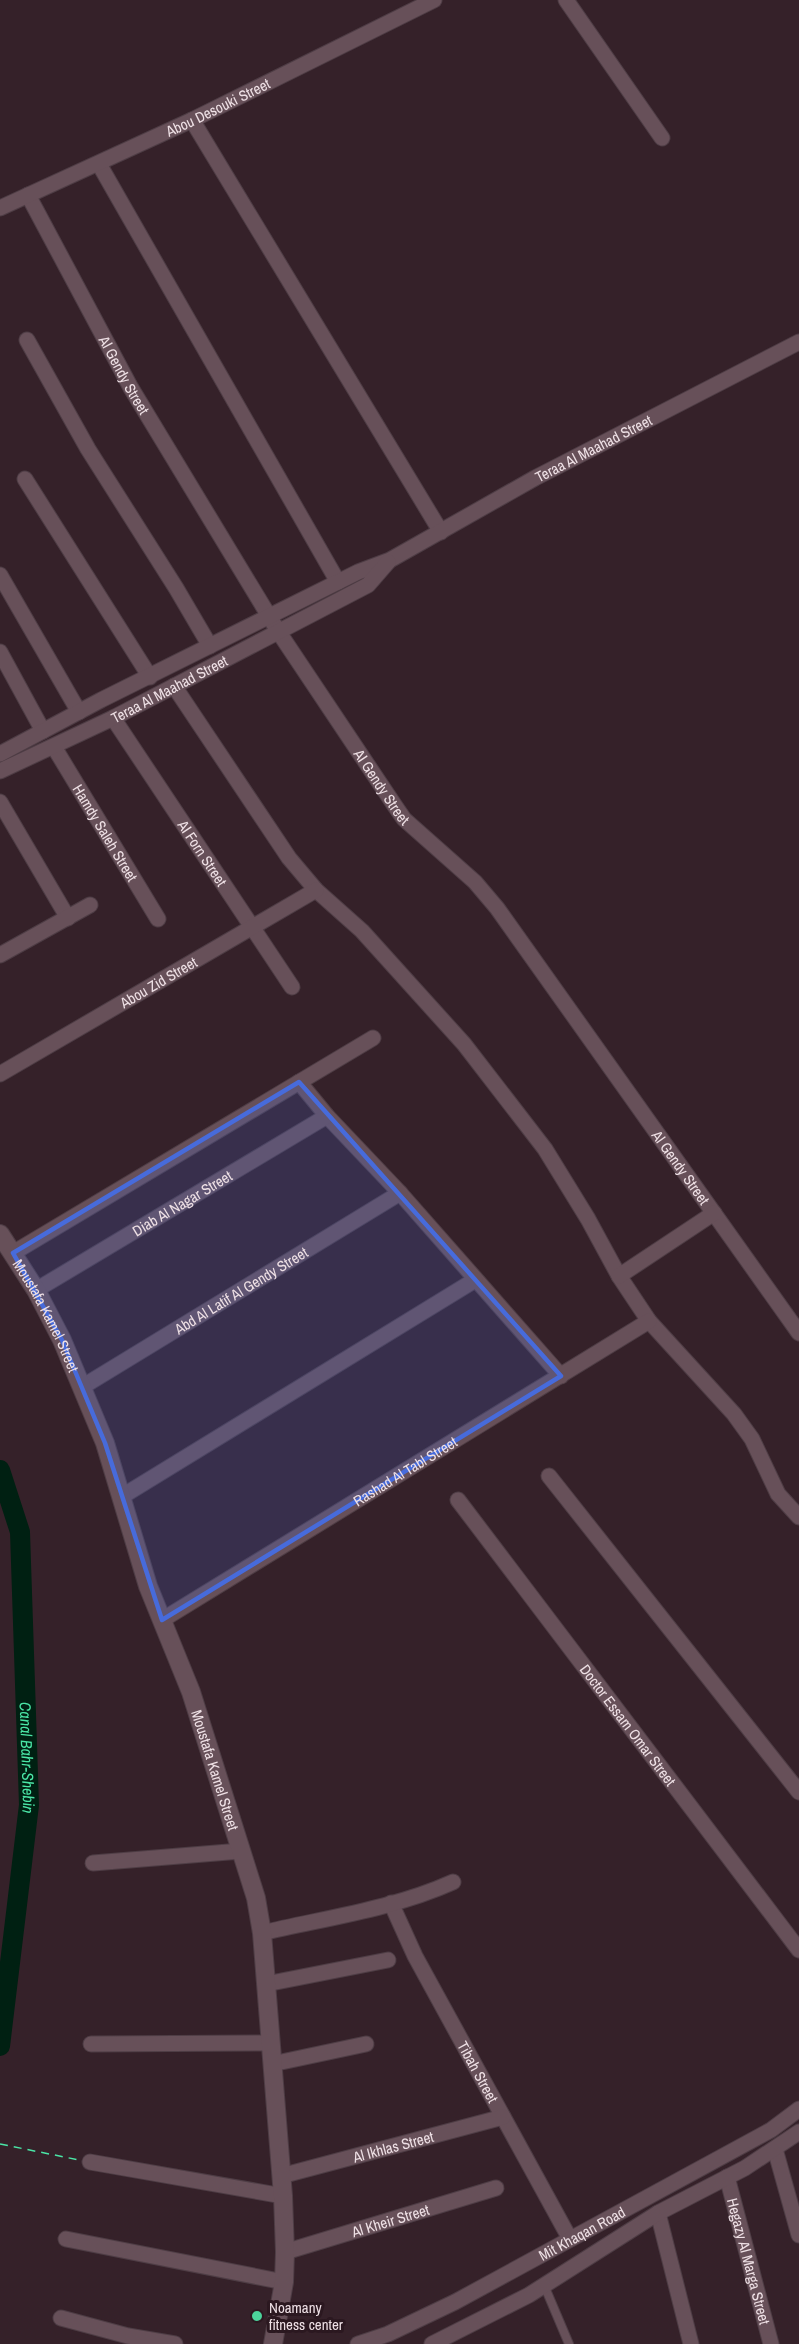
<svg xmlns="http://www.w3.org/2000/svg" width="799" height="2344" viewBox="0 0 799 2344" font-family="'Archivo Narrow',sans-serif">
<style>
.lines{fill:none;stroke-linecap:round;stroke-linejoin:round}
.canal{stroke:#002012;stroke-width:20}
.ferry{stroke:#4ae5a6;stroke-width:1.5;stroke-dasharray:8 6;stroke-linecap:butt}
.service-casing{stroke:#4e3d45;stroke-width:10}
.minor-casing{stroke:#4e3d45;stroke-width:17}
.secondary-casing{stroke:#4e3d45;stroke-width:20}
.service{stroke:#675059;stroke-width:8}
.minor{stroke:#675059;stroke-width:15}
.secondary{stroke:#675059;stroke-width:18}
.marked{fill:#476bdb;fill-opacity:0.2;stroke:#476bdb;stroke-width:4.5;stroke-linejoin:round}
.poi-dot{fill:#4cd39b;stroke:#2b1820;stroke-width:2}
.labels{text-anchor:middle;dominant-baseline:central;stroke-width:6;stroke-linejoin:round;paint-order:stroke}
.street-label{font-size:15px;fill:#eee0e5;stroke:#2b1820}
.poi-label{font-size:15px;fill:#eee0e5;stroke:#2b1820;text-anchor:start}
.water-label{font-size:16px;font-style:italic;fill:#4ae5a6;stroke:#2b1820}
</style>
<rect width="100%" height="100%" fill="#352129"/>
<g class="lines">
<path class="canal" id="s1" d="M0,1470L20,1532L29,1805L0,2046"/>
<polyline class="ferry" points="0,2144 84,2161"/>
<g class="service-casing">
<polyline id="service" points="544,2285 569,2344"/>
</g>
<g class="minor-casing">
<g id="minor">
<polyline points="566,0 662,138"/>
<polyline points="192,120 441,532"/>
<polyline points="99,164 338,582"/>
<path id="s2" d="M28,195L131,388L278,631L395,806L404,819L475,882L497,908L799,1333"/>
<path id="s3" d="M0,208L192,120L434,0"/>
<polyline points="27,340 88,449 176,588 210,646"/>
<polyline points="25,479 150,677"/>
<polyline points="0,575 79,712"/>
<polyline points="0,652 43,731"/>
<polyline points="174,686 289,858 316,890 362,931 464,1044 545,1149 588,1219 619,1276 649,1321 734,1414 752,1439 778,1494 799,1517"/>
<path id="s4" d="M113,718L292,987"/>
<path id="s5" d="M54,747L158,919"/>
<path id="s6" d="M0,754L101,700L358,572L390,560L535,478L799,342"/>
<path id="s7" d="M0,771L113,718L368,585L388,562"/>
<polyline points="0,802 68,918"/>
<polyline points="0,955 90,905"/>
<path id="s8" d="M0,1074L316,890"/>
<polyline points="299,1082 327,1116 400,1193 561,1376"/>
<polyline points="13,1253 373,1038"/>
<polyline points="619,1276 714,1213"/>
<path id="s9" d="M36,1290L327,1116"/>
<path id="s10" d="M82,1387L400,1193"/>
<polyline points="549,1476 799,1792"/>
<polyline points="121,1497 475,1280"/>
<path id="s11" d="M458,1500L799,1950"/>
<path id="s12" d="M162,1620L649,1321"/>
<polyline points="93,1863 241,1851"/>
<path id="s13" d="M391,1903L415,1956L570,2239"/>
<path d="M262,1933C325,1918 393,1909 453,1882"/>
<polyline points="266,1984 388,1960"/>
<polyline points="91,2044 270,2043"/>
<polyline points="272,2064 366,2044"/>
<polyline points="775,2149 799,2235"/>
<polyline points="90,2162 283,2196"/>
<path id="s14" d="M281,2176L503,2117"/>
<path id="s15" d="M727,2177L771,2344"/>
<polyline points="658,2213 691,2344"/>
<polyline points="66,2239 284,2282"/>
<path id="s16" d="M285,2252L496,2188"/>
<polyline points="61,2318 128,2336 175,2344"/>
<path id="s17" d="M358,2344L388,2334L455,2302L771,2130L799,2109"/>
<polyline points="432,2344 529,2295 658,2213 745,2168 799,2132"/>
</g>
</g>
<g class="secondary-casing">
<g id="secondary">
<path id="s18" d="M0,1234L36,1290L62,1340L105,1443L148,1586L191,1692L256,1898L262,1933L283,2196L285,2252L284,2282L273,2344"/>
</g>
</g>
<use href="#service" class="service"/>
<use href="#minor" class="minor"/>
<use href="#secondary" class="secondary"/>
</g>
<path class="marked" d="M299,1082L561,1376L162,1620L105,1443L62,1340L13,1253Z"/>
<circle class="poi-dot" cx="257" cy="2316" r="6"/>
<g class="labels">
<g class="street-label">
<text stroke="none"><textPath href="#s3" startOffset="240">Abou Desouki Street</textPath></text>
<text stroke="none"><textPath href="#s2" startOffset="204">Al Gendy Street</textPath></text>
<text stroke="none"><textPath href="#s6" startOffset="668">Teraa Al Maahad Street</textPath></text>
<text stroke="none"><textPath href="#s7" startOffset="188">Teraa Al Maahad Street</textPath></text>
<text stroke="none"><textPath href="#s2" startOffset="690">Al Gendy Street</textPath></text>
<text stroke="none"><textPath href="#s5" startOffset="100">Hamdy Saleh Street</textPath></text>
<text stroke="none"><textPath href="#s4" startOffset="162">Al Forn Street</textPath></text>
<text stroke="none"><textPath href="#s8" startOffset="183">Abou Zid Street</textPath></text>
<text stroke="none"><textPath href="#s2" startOffset="1176">Al Gendy Street</textPath></text>
<text stroke="none"><textPath href="#s9" startOffset="170">Diab Al Nagar Street</textPath></text>
<text stroke="none"><textPath href="#s10" startOffset="186">Abd Al Latif Al Gendy Street</textPath></text>
<text stroke="none"><textPath href="#s18" startOffset="94">Moustafa Kamel Street</textPath></text>
<text stroke="none"><textPath href="#s12" startOffset="285">Rashad Al Tabl Street</textPath></text>
<text stroke="none"><textPath href="#s11" startOffset="282">Doctor Essam Omar Street</textPath></text>
<text stroke="none"><textPath href="#s18" startOffset="580">Moustafa Kamel Street</textPath></text>
<text stroke="none"><textPath href="#s13" startOffset="190">Tibah Street</textPath></text>
<text stroke="none"><textPath href="#s14" startOffset="116">Al Ikhlas Street</textPath></text>
<text stroke="none"><textPath href="#s16" startOffset="110">Al Kheir Street</textPath></text>
<text stroke="none"><textPath href="#s17" startOffset="250">Mit Khaqan Road</textPath></text>
<text stroke="none"><textPath href="#s15" startOffset="87">Hegazy Al Marga Street</textPath></text>
</g>
<g class="poi-label">
<text x="269" y="2307">Noamany<tspan x="269" dy="17">fitness center</tspan></text>
</g>
<g class="water-label">
<text stroke="none"><textPath href="#s1" startOffset="291">Canal Bahr-Shebin</textPath></text>
</g>
</g>
</svg>
